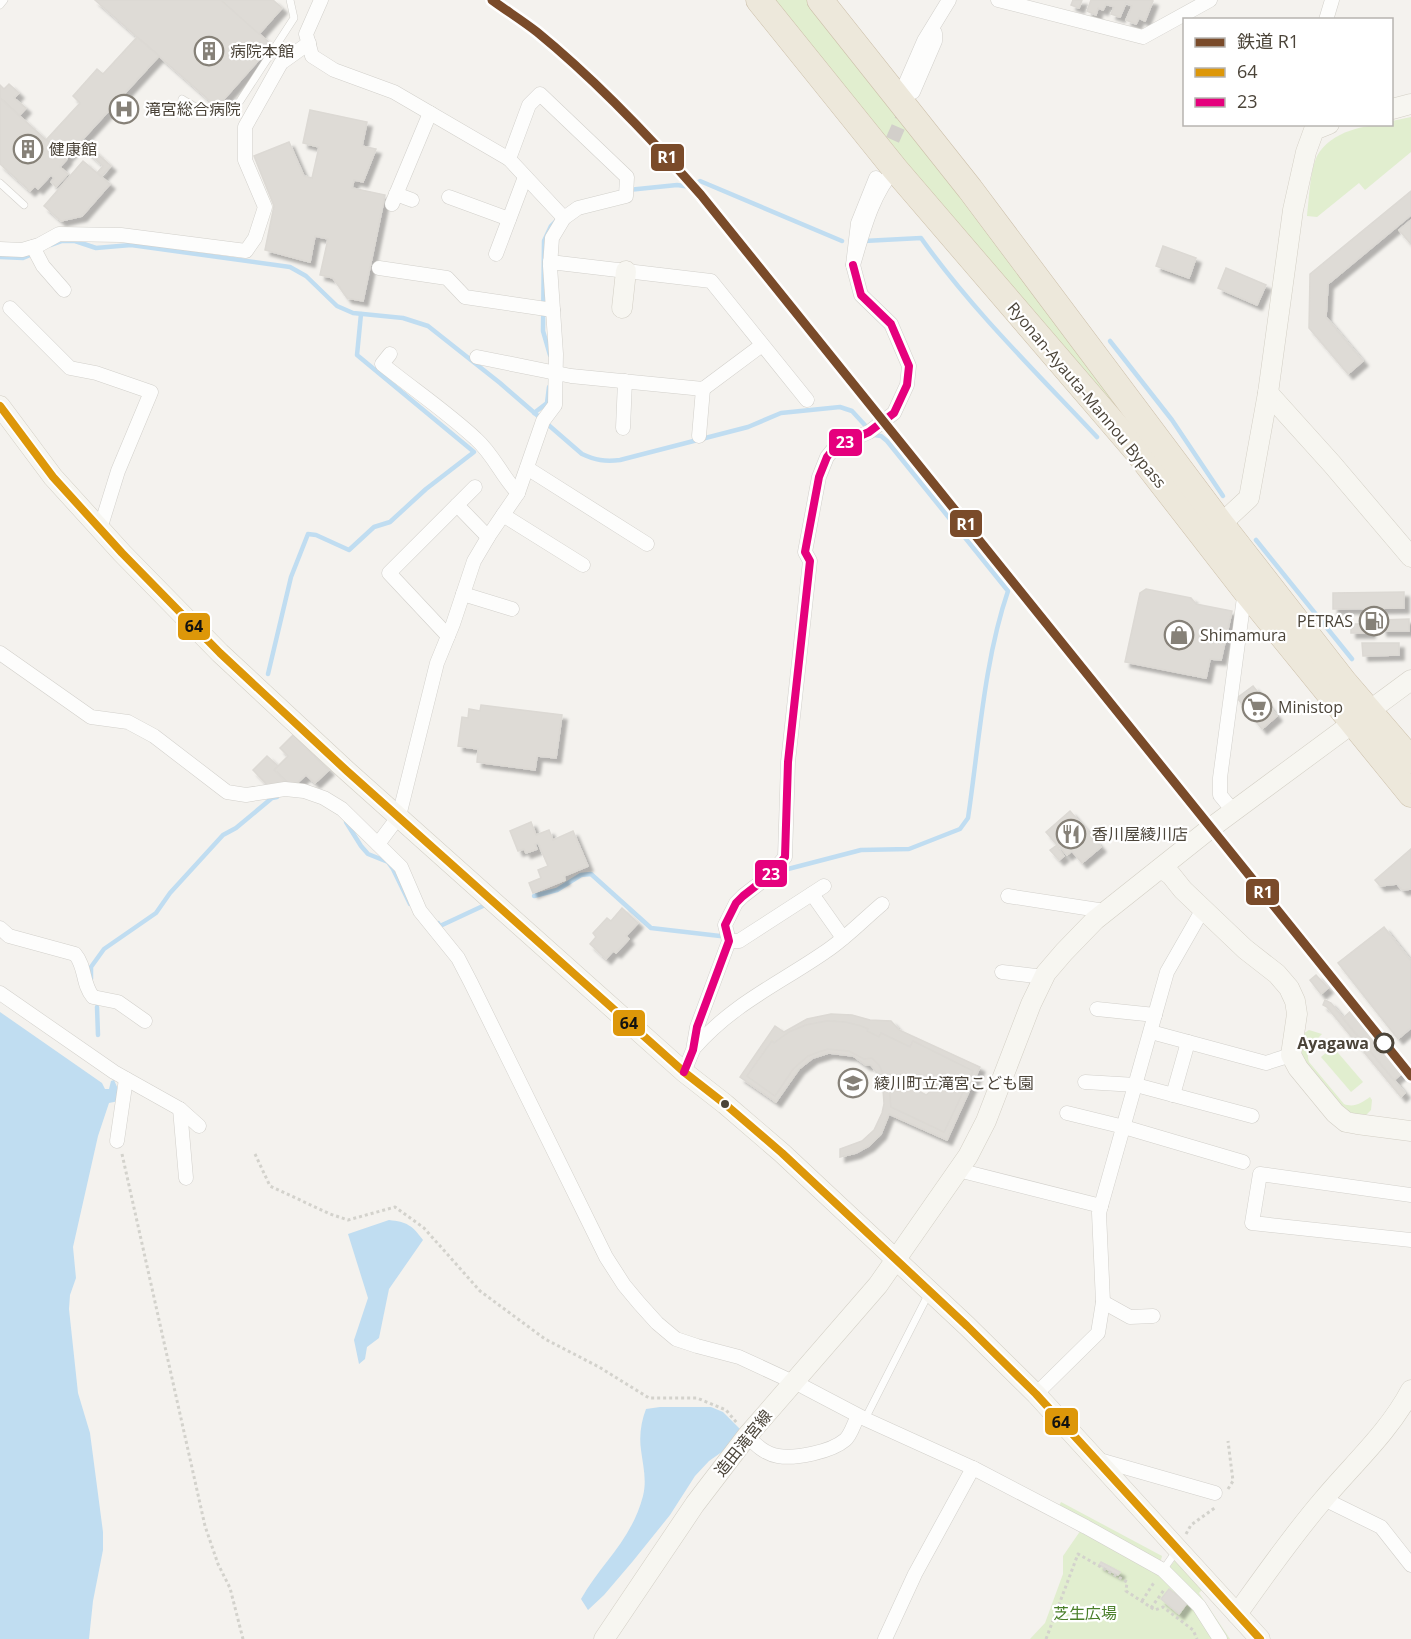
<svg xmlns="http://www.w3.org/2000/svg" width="1411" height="1639" viewBox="0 0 1411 1639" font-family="'Open Sans','Noto Sans JP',sans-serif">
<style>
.green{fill:#e1eecf}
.water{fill:#c0ddf1}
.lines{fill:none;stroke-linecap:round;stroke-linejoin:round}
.stream{stroke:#c0ddf1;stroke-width:4.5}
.building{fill:#dedbd6;stroke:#dcd9d4;stroke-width:1.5;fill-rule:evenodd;filter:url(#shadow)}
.street-tunnel{stroke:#d2cfca;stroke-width:14;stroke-dasharray:14 7;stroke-linecap:butt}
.lane-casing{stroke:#d2d0cb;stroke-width:8}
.street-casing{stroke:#d2d0cb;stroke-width:15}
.secondary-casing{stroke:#d3cfc5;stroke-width:21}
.highway-casing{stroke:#ccbfa9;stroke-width:27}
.path{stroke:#d3d2cc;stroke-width:3;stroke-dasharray:3 3;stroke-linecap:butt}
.lane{stroke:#fdfdfc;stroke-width:7}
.street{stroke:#fdfdfc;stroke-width:14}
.secondary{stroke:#f7f6f1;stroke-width:20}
.highway{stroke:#ede8db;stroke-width:26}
.bus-1-casing{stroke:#fff;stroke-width:12}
.bus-2-casing{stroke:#fff;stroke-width:12}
.bus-1{stroke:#dd9709;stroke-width:8}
.bus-2{stroke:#e5007d;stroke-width:8}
.rail-1-casing{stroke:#fff;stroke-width:14}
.rail-1{stroke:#7a4b2a;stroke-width:9}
.stop-dot{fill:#fff;stroke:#4b4439;stroke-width:3}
.bus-dot{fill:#4b4439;stroke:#fff;stroke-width:2}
.labels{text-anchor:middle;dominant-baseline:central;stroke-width:4.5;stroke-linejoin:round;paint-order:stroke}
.poi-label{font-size:16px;fill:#4b4439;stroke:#fff;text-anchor:start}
.street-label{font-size:16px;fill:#4b4439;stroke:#fff}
.stop-label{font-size:16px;font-weight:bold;fill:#4b4439;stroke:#fff;text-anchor:end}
.park-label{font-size:16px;fill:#4a7f2a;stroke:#fff}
.line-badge{stroke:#fff;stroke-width:2}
.badge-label{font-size:16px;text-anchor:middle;font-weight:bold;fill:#fff}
.pale-badge-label{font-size:16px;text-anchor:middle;font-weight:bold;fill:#111}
</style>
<defs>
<filter id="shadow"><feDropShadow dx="5" dy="5" stdDeviation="1.5" flood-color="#0004"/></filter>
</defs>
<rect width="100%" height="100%" fill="#f4f2ee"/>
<g class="green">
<polygon points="768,0 808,0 931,154 1241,567"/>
<path d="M1411,117V152L1365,190L1359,183L1317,217L1307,216C1309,200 1310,171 1317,156C1331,131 1366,124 1392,124V121Z"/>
<path d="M1309,1030L1322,1034C1313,1043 1305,1048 1309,1062L1344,1104C1354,1108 1361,1103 1370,1097L1372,1100L1371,1110L1365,1116L1347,1114L1306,1065L1299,1052L1301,1035Z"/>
<polygon points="1333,1047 1363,1082 1351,1092 1321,1057"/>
<polygon points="1061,1502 1162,1556 1161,1560 1155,1561 1058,1508"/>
<polygon points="1083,1527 1161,1571 1198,1606 1218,1639 1030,1639 1045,1623 1063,1574 1063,1556"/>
<polygon points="1176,1559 1203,1589 1199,1593 1230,1639 1223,1639 1169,1568"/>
</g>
<g class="water">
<polygon points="0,1012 102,1083 105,1089 109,1089 111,1081 114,1080 118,1089 119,1101 109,1103 98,1136 73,1247 76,1278 70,1295 69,1309 78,1393 90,1433 103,1532 103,1550 93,1601 89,1639 0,1639"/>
<path d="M389,1220C407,1222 412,1225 423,1240L389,1289L379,1338L367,1347L365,1359L359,1364L354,1340L368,1298L348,1234Z"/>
<path d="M660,1407H711L723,1412L742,1431L726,1449L709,1461L695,1476L670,1515L633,1561L604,1595L588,1610L581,1599C602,1562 631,1541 643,1496C647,1480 643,1466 641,1450C639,1436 641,1422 646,1409Z"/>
</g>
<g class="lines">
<g class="stream">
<polyline points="628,190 677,185 691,187 700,181 842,241"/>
<path d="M864,241L921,238C972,310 1037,373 1097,437"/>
<path d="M51,245L62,241H75L96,248L131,245L290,267L306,276L337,306L353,313L403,318L428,326L500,383L582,454C595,460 605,462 620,460L748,427L781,413L840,407L852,411L874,435L881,436L887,441L1008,591C984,661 979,744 968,818L960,829L909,849L861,850L788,869L772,880"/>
<polyline points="0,257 23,258 35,253"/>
<polyline points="1110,341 1172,420 1223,496"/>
<polyline points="550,355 543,331 544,241 551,226 556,221"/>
<polyline points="534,413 547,403 549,387"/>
<polyline points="1256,540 1352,659"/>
<polyline points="268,674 291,577 308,534 316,535 349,550 374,527 390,522 426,489 474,452 357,355 361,314"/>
<polyline points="346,822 361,846 368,854 388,862 393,869 410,904"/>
<polyline points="534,896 557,890 581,875 591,874 651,928 720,936"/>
<polyline points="438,923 440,926 485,905"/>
<polyline points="91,979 91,967 104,949 156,913 170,893 223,835 236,828 272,798 277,797"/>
<polyline points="97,1007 98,1035"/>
</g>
</g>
<g class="building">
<polygon points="95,0 221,0 272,45 217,107"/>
<polygon points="221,0 273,0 282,8 259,34"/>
<polygon points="1073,0 1082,0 1079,8 1071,5"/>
<polygon points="1091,0 1150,0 1153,1 1145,21 1139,18 1136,24 1126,20 1132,6 1126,3 1120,17 1111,14 1114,7 1106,4 1103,10 1098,8 1096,15 1087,11"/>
<polygon points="137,37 159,56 82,140 111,166 101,177 97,173 103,166 79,144 66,158 46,140 80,103 73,96 97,69 103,74"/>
<polygon points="9,84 19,93 14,98 26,108 19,116 0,98 0,85 4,89"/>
<polygon points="0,98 67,159 60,167 68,174 56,187 51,182 54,178 51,175 38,189 35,186 30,191 0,164"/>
<polygon points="310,110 367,122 362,146 376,149 363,182 354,180 352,188 385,195 363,301 347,298 333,278 320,275 328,239 315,236 310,262 265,250 274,206 254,156 289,142 304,176 312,178 319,147 303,143"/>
<polygon points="83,161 110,184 82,216 61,221 44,206"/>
<polygon points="1411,191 1411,215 1328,284 1326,317 1363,361 1348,374 1309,328 1310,274"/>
<polygon points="1411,220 1411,244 1399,230"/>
<polygon points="1163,246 1196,258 1189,278 1156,266"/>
<polygon points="1226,268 1266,285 1257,305 1218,288"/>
<polygon points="1146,589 1191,598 1196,604 1232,611 1221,660 1210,659 1206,678 1125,662 1140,593"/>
<polygon points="1404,592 1404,608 1333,609 1333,593"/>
<polygon points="1409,619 1409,631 1382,631 1381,620"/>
<rect x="1351" y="624" width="19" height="9"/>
<polygon points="1362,643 1399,643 1399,655 1363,656"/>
<polygon points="1253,686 1277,716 1262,729 1237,698"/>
<polygon points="481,705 562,715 556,758 537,756 535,770 477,762 478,749 458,746 462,717 468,718 469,709 480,711"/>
<polygon points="293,735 329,770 315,783 306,775 296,784 288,783 274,770 288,756 280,748"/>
<polygon points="267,756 278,766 274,770 288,783 268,786 253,770"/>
<polygon points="1070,811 1101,847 1082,863 1072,851 1067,855 1060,847 1058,848 1064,856 1059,860 1050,850 1057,845 1046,832"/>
<polygon points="531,822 536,835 549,830 553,840 573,831 588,866 564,876 565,880 533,893 529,883 541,878 538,870 548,866 538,843 535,844 537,849 526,853 524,849 518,851 510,831"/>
<polygon points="1411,849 1411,889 1402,890 1397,884 1380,886 1375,880"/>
<polygon points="622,908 638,923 626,936 629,939 616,953 613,951 606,959 590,944 596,937 593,933 607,918 611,921"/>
<polygon points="1384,927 1411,961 1411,1028 1398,1039 1338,963"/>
<polygon points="1316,975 1328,988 1321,994 1310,980"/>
<polygon points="1325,1000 1331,1003 1405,1093 1401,1097 1327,1007 1323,1005"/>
<polygon points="1354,1008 1405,1071 1394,1080 1343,1018"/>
<path d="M831,1014L852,1015L870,1020L891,1021L899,1030L980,1067L947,1140L889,1114L881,1134L869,1146L856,1153L840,1157V1149L862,1141L874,1130L882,1113L884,1104L883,1089L876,1072L871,1065H866L853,1056L829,1053L813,1058L799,1069L776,1102L740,1077L775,1026L784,1032L807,1019ZM827,1021L845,1022L861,1026L868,1029L867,1031L879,1037L881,1033L910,1047L913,1041L973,1071L944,1132L891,1107L889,1085L879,1065L872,1058L864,1059L849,1051L827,1049L808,1056L793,1069L775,1096L747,1076L772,1041L774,1043L789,1032L806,1025Z"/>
<path d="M827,1021L845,1022L861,1026L868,1029L867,1031L879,1037L881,1033L910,1047L913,1041L973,1071L944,1132L891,1107L889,1085L879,1065L872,1058L864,1059L849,1051L827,1049L808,1056L793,1069L775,1096L747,1076L772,1041L774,1043L789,1032L806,1025ZM917,1075L932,1082V1090L926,1095L911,1087L910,1080Z"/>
<polygon points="1101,1562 1120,1572 1118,1575 1099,1565"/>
<polygon points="1169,1589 1187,1603 1179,1614 1161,1599"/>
</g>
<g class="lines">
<polyline class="street-tunnel" points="884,159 908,105"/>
<g class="lane-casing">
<g id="lane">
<polyline points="0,5 4,0"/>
<path d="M182,99C205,113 218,123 240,101L294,18L290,0"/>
<polyline points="0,183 24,205"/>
<polyline points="865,1419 929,1293"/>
<polyline points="1163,1570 1177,1550"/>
</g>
</g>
<g class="street-casing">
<g id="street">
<polyline points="321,0 306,34 312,56 334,70 394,92 509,159 564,218"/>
<polyline points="998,0 1143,37 1210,0"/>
<polyline points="1326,20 1332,0"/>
<polyline points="913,92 935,41 935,33"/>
<polyline points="897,97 904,87 924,41 949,0"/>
<path d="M876,178L858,223L853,265C863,232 872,194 895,169"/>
<polyline points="396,194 412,200"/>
<polyline points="449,197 509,219"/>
<polyline points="392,204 430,113"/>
<polyline points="33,247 43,266 64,290"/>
<polyline points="0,249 22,250 39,245 59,234 121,235 246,251 255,238 265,207 245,160 245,127 281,63 309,43"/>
<polyline points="496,254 525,177"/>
<polyline points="550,262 711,281 807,400"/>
<polyline points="379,268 447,278 465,297 553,310"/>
<polyline points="10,308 70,368 96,373 151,392 118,471 100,529"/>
<path d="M390,354L382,364C413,389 447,412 476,439C494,455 502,477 518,493"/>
<polyline points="477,357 571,376 703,389 762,345"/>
<polyline points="623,428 625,381"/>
<polyline points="699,436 703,389"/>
<polyline points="527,468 647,544"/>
<polyline points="457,505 488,537"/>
<polyline points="503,515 583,565"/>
<polyline points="463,594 512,609"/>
<polyline points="448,636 389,573 475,487"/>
<polyline points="0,653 91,717 128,722 154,736 227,792 246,795 285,789 304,791 324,798 342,809 401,867 420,911 458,958 471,983 606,1257 624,1285 639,1303 657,1323 676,1339 697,1346 739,1357 804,1387 865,1419 973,1468 1086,1527 1163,1570 1199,1606 1220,1639"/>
<polyline points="1234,812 1220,795 1220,778 1245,590"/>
<polyline points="378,844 399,816 437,663 453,624 474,561 490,534 518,493 543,421 555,405 556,354 550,266 552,238 564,218 578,208 626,196 627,177 540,94 529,105 509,159"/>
<polyline points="812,894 843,938"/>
<polyline points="1008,896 1105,911"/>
<path d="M0,928L9,936L75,954C86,967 82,984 93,997L118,1002L145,1021"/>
<polyline points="729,941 739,941 824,886"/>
<polyline points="1002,972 1044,977"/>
<polyline points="0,993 114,1072 180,1109 199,1126"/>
<polyline points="1097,1009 1155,1015"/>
<polyline points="1151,1032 1266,1063 1291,1055"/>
<path d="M694,1048C734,1003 777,985 825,952C845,939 863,920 882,904"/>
<polyline points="684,1072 693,1050 697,1027 729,941 725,925 736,903 743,896 770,875 785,857 788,762 810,561 805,552 819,477 827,457 835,447 869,432 894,413 907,385 909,366 891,324 861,295 853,265"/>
<polyline points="1085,1082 1136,1085 1252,1116"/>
<polyline points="1173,1095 1188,1042"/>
<polyline points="180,1109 186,1178"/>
<polyline points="1067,1113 1124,1127 1243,1162"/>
<polyline points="117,1141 126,1079"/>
<polyline points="958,1170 1101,1206"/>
<polyline points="1411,1195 1260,1174 1252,1223 1411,1240"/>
<polyline points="1103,1302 1130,1317 1153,1316"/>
<polyline points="1036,1394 1098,1333 1103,1302 1099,1213 1167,972 1203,909"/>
<path d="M747,1436C756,1445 765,1454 778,1456C795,1459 831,1452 845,1440C851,1435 854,1423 858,1416"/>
<polyline points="1096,1459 1215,1493"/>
<polyline points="1324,1499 1381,1527 1411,1565"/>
<polyline points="885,1639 915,1574 973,1468"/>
</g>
</g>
<g class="secondary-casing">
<g id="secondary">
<polyline points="1392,109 1411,104"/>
<polyline points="622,308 626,271"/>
<polyline points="1268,393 1332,464 1411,557"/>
<polyline points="0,406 53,477 122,553 220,653 347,771 684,1072 725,1104 782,1153 967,1326 1036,1394 1260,1639"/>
<polyline points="1221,524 1249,498 1268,393 1293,210 1306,152 1314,130 1329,124"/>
<polyline points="1161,868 1171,875 1183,890 1245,949 1277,974 1289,988 1295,1001 1297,1014 1291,1055 1298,1068 1335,1113 1346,1122 1357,1124 1411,1131"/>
<path d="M1237,1614C1265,1575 1292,1536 1323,1500C1353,1464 1389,1432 1411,1390"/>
<polyline points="604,1639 695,1504 747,1436 878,1285 968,1156 986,1121 1031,1004 1046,973 1064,952 1095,920 1212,827 1411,680"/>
</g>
</g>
<g class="highway-casing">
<g id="highway">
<polyline points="759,0 895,169 1137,451 1245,590 1411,794"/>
<polyline points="820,0 970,189 1221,524 1344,682 1411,760"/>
</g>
</g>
<g class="path">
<polyline points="122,1154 205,1526 218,1564 230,1588 243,1639"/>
<polyline points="255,1154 270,1186 330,1214 348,1220 395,1207 424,1228 480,1291 545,1339 599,1367 649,1398 697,1398 726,1410 737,1423"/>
<polyline points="1228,1489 1233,1481 1228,1441"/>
<polyline points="1186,1534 1191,1525 1216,1507"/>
<polyline points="1142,1601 1155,1581"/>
<polyline points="1151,1608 1164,1590"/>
<polyline points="1046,1639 1078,1554 1127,1582 1126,1591 1155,1610 1163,1607 1193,1630 1197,1639"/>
</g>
<use href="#lane" class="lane"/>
<use href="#street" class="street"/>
<use href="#secondary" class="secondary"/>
<use href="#highway" class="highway"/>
<g class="bus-1-casing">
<polyline id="bus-1" points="0,406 53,477 122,553 220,653 347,771 684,1072 725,1104 782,1153 967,1326 1036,1394 1260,1639"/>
</g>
<g class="bus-2-casing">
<polyline id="bus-2" points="684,1072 693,1050 697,1027 729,941 725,925 736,903 743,896 770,875 785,857 788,762 810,561 805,552 819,477 827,457 835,447 869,432 894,413 907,385 909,366 891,324 861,295 853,265"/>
</g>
<use href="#bus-1" class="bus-1"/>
<use href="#bus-2" class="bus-2"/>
<g class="rail-1-casing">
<path id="rail-1" d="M492,0C507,11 523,21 537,32C597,81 650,137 701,195L1411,1076"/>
</g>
<use href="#rail-1" class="rail-1"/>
</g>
<defs>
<g id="building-ring" transform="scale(1.5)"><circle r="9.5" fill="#fff" stroke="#868178" stroke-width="1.5"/><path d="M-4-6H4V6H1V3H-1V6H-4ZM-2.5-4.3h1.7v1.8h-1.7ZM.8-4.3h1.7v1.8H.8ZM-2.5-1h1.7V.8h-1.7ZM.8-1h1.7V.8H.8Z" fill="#868178"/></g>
<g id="hospital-ring" transform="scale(1.5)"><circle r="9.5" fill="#fff" stroke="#868178" stroke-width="1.5"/><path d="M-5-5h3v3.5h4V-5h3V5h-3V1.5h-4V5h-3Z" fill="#868178"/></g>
<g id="fuel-ring" transform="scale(1.5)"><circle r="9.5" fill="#fff" stroke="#868178" stroke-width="1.5"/><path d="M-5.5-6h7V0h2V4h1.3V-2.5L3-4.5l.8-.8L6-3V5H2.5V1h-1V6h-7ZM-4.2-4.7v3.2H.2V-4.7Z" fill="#868178"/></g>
<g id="shop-ring" transform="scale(1.5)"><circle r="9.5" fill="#fff" stroke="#868178" stroke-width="1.5"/><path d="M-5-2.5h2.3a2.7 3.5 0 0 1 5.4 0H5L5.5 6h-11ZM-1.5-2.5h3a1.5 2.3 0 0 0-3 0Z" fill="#868178"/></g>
<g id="supermarket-ring" transform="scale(1.5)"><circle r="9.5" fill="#fff" stroke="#868178" stroke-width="1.5"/><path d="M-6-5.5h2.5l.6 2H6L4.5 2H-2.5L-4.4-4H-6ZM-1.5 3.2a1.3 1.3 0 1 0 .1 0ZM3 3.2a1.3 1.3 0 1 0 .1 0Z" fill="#868178"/></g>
<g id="restaurant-ring" transform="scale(1.5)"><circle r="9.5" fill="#fff" stroke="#868178" stroke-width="1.5"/><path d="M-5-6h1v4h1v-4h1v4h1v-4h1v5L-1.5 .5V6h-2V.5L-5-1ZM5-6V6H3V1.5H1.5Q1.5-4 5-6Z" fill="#868178"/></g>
<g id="school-ring" transform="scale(1.5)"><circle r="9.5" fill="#fff" stroke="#868178" stroke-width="1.5"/><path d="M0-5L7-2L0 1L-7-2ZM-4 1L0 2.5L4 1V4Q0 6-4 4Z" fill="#868178"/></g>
</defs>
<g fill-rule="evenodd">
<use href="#building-ring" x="209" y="51"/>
<use href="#hospital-ring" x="124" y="109"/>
<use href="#building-ring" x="28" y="149"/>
<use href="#fuel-ring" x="1374" y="621"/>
<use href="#shop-ring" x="1179" y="635"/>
<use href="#supermarket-ring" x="1257" y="707"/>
<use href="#restaurant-ring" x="1071" y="834"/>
<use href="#school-ring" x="853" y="1083"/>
</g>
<circle class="stop-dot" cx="1384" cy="1043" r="9"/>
<circle class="bus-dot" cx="725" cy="1104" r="5"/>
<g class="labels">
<g class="poi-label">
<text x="230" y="51">病院本館</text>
<text x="145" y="109">滝宮総合病院</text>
<text x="49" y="149">健康館</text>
<text x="1353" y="621" text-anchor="end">PETRAS</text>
<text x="1200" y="635">Shimamura</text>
<text x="1278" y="707">Ministop</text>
<text x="1092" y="834">香川屋綾川店</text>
<text x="874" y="1083">綾川町立滝宮こども園</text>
</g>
<g class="street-label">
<text transform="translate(1087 395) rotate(50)">Ryonan-Ayauta-Mannou Bypass</text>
<text transform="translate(743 1443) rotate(-51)">造田滝宮線</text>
</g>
<g class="stop-label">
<text x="1369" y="1043">Ayagawa</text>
</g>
<g class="park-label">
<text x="1085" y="1613">芝生広場</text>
</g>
</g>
<g class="line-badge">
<rect x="650" y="143" width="35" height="29" rx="6" fill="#7a4b2a"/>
<rect x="828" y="428" width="35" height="29" rx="6" fill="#e5007d"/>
<rect x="949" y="509" width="34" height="29" rx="6" fill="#7a4b2a"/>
<rect x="177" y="612" width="34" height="29" rx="6" fill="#dd9709"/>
<rect x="754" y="859" width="34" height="29" rx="6" fill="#e5007d"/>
<rect x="1245" y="878" width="35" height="28" rx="6" fill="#7a4b2a"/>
<rect x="612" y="1009" width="34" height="28" rx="6" fill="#dd9709"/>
<rect x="1044" y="1407" width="35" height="29" rx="6" fill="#dd9709"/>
</g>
<g class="badge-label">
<text x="667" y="163">R1</text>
<text x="845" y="448">23</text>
<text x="966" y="530">R1</text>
<text x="771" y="880">23</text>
<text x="1263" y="898">R1</text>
</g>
<g class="pale-badge-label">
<text x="194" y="632">64</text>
<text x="629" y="1029">64</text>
<text x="1061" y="1428">64</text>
</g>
<rect x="1183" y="18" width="210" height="108" fill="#ffffff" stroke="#b7b4b0" stroke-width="1.5"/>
<rect x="1195" y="38" width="30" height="9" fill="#7a4b2a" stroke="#b7b4b0" stroke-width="1.5"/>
<text x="1237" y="48" font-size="18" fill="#4b4439">鉄道 R1</text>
<rect x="1195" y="68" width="30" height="9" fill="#dd9709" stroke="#b7b4b0" stroke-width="1.5"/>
<text x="1237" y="78" font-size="18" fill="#4b4439">64</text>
<rect x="1195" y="98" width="30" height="9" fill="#e5007d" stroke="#b7b4b0" stroke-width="1.5"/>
<text x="1237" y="108" font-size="18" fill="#4b4439">23</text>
</svg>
